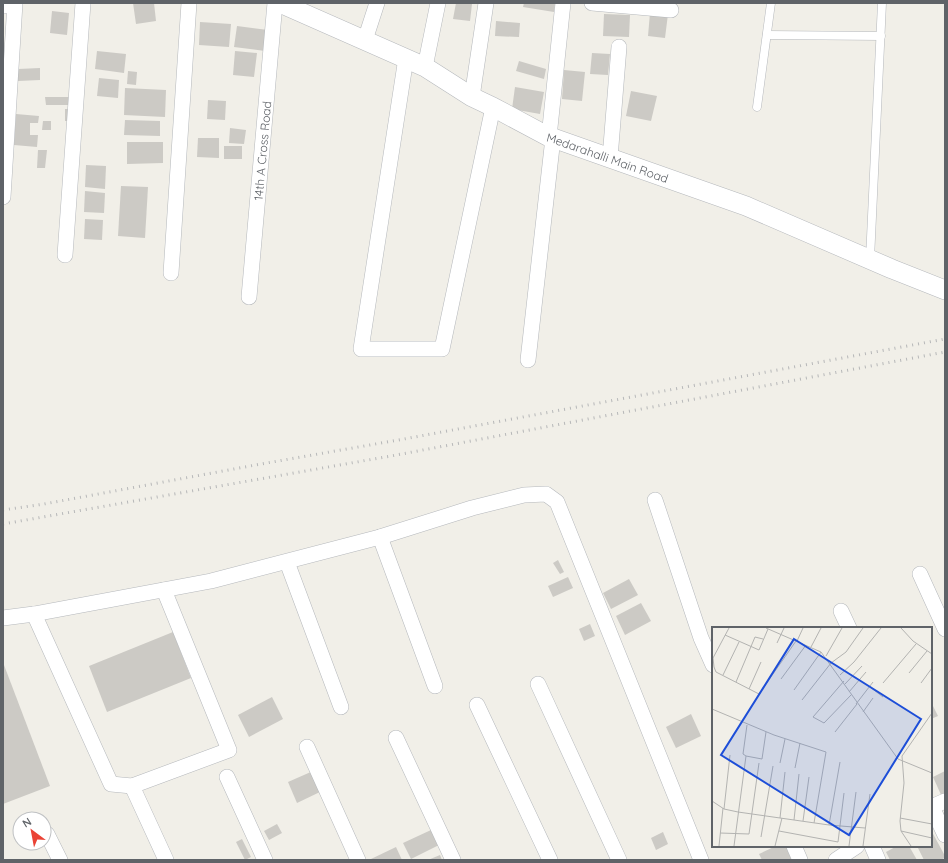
<svg xmlns="http://www.w3.org/2000/svg" width="948" height="863" viewBox="0 0 948 863" font-family="Quicksand,sans-serif">
<style>
.building{fill:#cccac5}
.lines{fill:none;stroke-linecap:round;stroke-linejoin:round}
.service-casing{stroke:#b5b8bc;stroke-width:9}
.minor-casing{stroke:#b5b8bc;stroke-width:16}
.tertiary-casing{stroke:#b5b8bc;stroke-width:20}
.service{stroke:#fff;stroke-width:8}
.minor{stroke:#fff;stroke-width:15}
.tertiary{stroke:#fff;stroke-width:19}
.rail{stroke:#b6b7b8;stroke-width:3;stroke-dasharray:1 5;stroke-linecap:butt}
.labels{text-anchor:middle;dominant-baseline:central;stroke-width:3;stroke-linejoin:round;paint-order:stroke}
.street-label{font-size:12px;fill:#5f6368;stroke:#fff}
.inset-road{fill:none;stroke:#b3b3b1;stroke-width:1}
.view{fill:#1d4ed8;fill-opacity:0.15;stroke:#1d4ed8;stroke-width:2}
.inset-edge{fill:none;stroke:#5f6368;stroke-width:2}
</style>
<rect width="100%" height="100%" fill="#f1efe8"/>
<g class="building">
<polygon points="133,3 154,3 156,21 136,24"/>
<polygon points="456,3 472,4 470,21 453,19"/>
<polygon points="524,3 555,3 554,12 523,7"/>
<polygon points="52,11 69,13 67,35 50,33"/>
<polygon points="650,13 668,14 665,38 648,36"/>
<polygon points="604,14 630,15 629,37 603,36"/>
<polygon points="496,21 520,23 519,37 495,36"/>
<polygon points="200,22 231,24 229,47 199,45"/>
<polygon points="237,26 268,30 265,51 234,47"/>
<polygon points="97,51 126,54 124,73 95,69"/>
<polygon points="235,51 257,53 254,77 233,75"/>
<polygon points="592,53 610,54 608,75 590,74"/>
<polygon points="519,61 546,69 544,79 516,71"/>
<polygon points="40,68 40,80 18,81 18,69"/>
<polygon points="564,70 585,72 582,101 562,99"/>
<polygon points="128,71 137,72 136,85 127,84"/>
<polygon points="99,78 119,80 118,98 97,96"/>
<polygon points="515,87 544,92 540,114 512,109"/>
<polygon points="125,88 166,90 165,117 124,115"/>
<polygon points="631,91 657,96 651,121 626,116"/>
<polygon points="45,97 69,97 69,105 46,105"/>
<polygon points="208,100 226,101 225,120 207,119"/>
<rect x="65" y="109" width="6" height="12"/>
<polygon points="16,114 39,116 38,123 30,123 30,135 38,135 37,147 14,145"/>
<polygon points="125,120 160,121 160,136 124,135"/>
<polygon points="43,121 51,121 51,130 42,130"/>
<polygon points="230,128 246,130 244,144 229,143"/>
<polygon points="198,138 219,138 219,158 197,157"/>
<polygon points="127,142 163,142 163,163 127,164"/>
<rect x="224" y="146" width="18" height="13"/>
<polygon points="38,150 47,150 45,168 37,168"/>
<polygon points="86,165 106,166 105,189 85,187"/>
<polygon points="121,186 148,187 145,238 118,236"/>
<polygon points="85,191 105,193 104,213 84,212"/>
<polygon points="85,219 103,220 102,240 84,239"/>
<polygon points="558,560 564,572 560,574 553,563"/>
<polygon points="568,577 573,588 553,597 548,586"/>
<polygon points="629,579 638,595 611,609 603,593"/>
<polygon points="641,603 651,621 625,635 616,616"/>
<polygon points="590,624 595,636 584,641 579,629"/>
<polygon points="173,632 191,678 107,712 89,666"/>
<polygon points="4,665 50,786 3,804 3,666"/>
<polygon points="272,697 283,719 249,737 238,715"/>
<polygon points="931,702 938,716 931,719"/>
<polygon points="691,714 701,736 676,748 666,727"/>
<polygon points="313,771 322,791 297,803 288,782"/>
<polygon points="945,771 945,795 942,797 933,777"/>
<polygon points="277,824 282,833 269,840 264,831"/>
<polygon points="431,830 439,845 411,859 403,843"/>
<polygon points="931,830 945,856 945,858 940,860 924,860 917,846 931,846"/>
<polygon points="663,832 668,844 656,850 651,838"/>
<polygon points="242,839 251,857 245,860 236,842"/>
<polygon points="776,846 787,846 794,860 762,860 759,854"/>
<polygon points="897,846 909,846 917,860 890,860 886,852"/>
<polygon points="396,847 402,860 372,860 371,859"/>
<polygon points="440,855 442,860 428,860"/>
</g>
<g class="lines">
<g class="service-casing">
<g id="service">
<polyline points="767,35 881,36"/>
<polyline points="757,107 771,3"/>
<polyline points="870,259 882,3"/>
</g>
</g>
<g class="minor-casing">
<g id="minor">
<polyline points="592,3 671,10"/>
<polyline points="365,40 377,3"/>
<polyline points="406,58 361,349 442,349 493,107"/>
<polyline points="425,67 438,3"/>
<polyline points="472,97 486,3"/>
<polyline points="549,137 563,3"/>
<polyline points="610,158 619,47"/>
<polyline points="3,197 15,3"/>
<polyline points="65,255 83,3"/>
<polyline points="171,273 189,3"/>
<path id="s1" d="M249,297L275,3"/>
<polyline points="528,360 553,138"/>
<polyline points="655,500 701,638 713,665"/>
<polyline points="380,537 435,686"/>
<polyline points="287,562 341,707"/>
<polyline points="920,574 945,629"/>
<polyline points="841,611 849,628"/>
<polyline points="34,614 111,784 132,786 229,750 164,590"/>
<polyline points="3,618 34,614 211,581 380,537 472,508 524,495 546,494 557,502 701,860"/>
<polyline points="538,684 619,860"/>
<polyline points="477,705 550,860"/>
<polyline points="396,738 453,860"/>
<polyline points="307,747 358,860"/>
<polyline points="227,777 265,860"/>
<polyline points="132,786 166,860"/>
<polyline points="931,805 945,835"/>
<polyline points="931,807 945,801"/>
<polyline points="47,834 60,860"/>
<polyline points="794,846 800,860"/>
<polyline points="872,846 878,860"/>
<polyline points="836,860 857,846"/>
</g>
</g>
<g class="tertiary-casing">
<g id="tertiary">
<path id="s2" d="M280,3L425,67L472,97L493,107L549,137L553,138L746,206L892,269L945,290"/>
<polyline points="3,4 11,3"/>
</g>
</g>
<use href="#service" class="service"/>
<use href="#minor" class="minor"/>
<use href="#tertiary" class="tertiary"/>
<g class="rail">
<polyline points="3,510 44,504 261,464 404,439 945,339"/>
<polyline points="3,524 391,456 945,352"/>
</g>
</g>
<g class="labels">
<g class="street-label">
<text stroke="none"><textPath href="#s1" startOffset="147">14th A Cross Road</textPath></text>
<text stroke="none"><textPath href="#s2" startOffset="363">Medarahalli Main Road</textPath></text>
</g>
</g>
<g transform="translate(712 627)">
<rect width="220" height="220" fill="#f1efe8"/>
<path class="inset-road" d="M17,1L1,31L2,40L4,45L47,67L84,14M54,1L109,25L186,132L220,146M189,1L201,14L220,27M13,8L47,23L56,2M85,14L91,1M65,16L72,1M99,20L109,1M114,29L130,1M197,46L215,24M11,48L27,15M128,48L142,35L169,1M69,52L94,18M132,54L101,90L112,96L139,68M24,55L43,10L51,12M171,56L204,17M209,56L220,41M133,57L150,39M158,60L171,70M37,62L49,35M82,63L109,25M137,65L154,45M90,73L119,36L134,25L151,1M144,77L161,55M0,82L62,108L114,125L102,196M151,85L161,71M35,98L31,127L34,129L50,132L54,105M123,105L145,77M68,136L73,112M83,141L88,116M0,174L12,182L26,185L117,198L153,201M12,182L18,128M68,191L73,145M188,191L220,197M82,193L87,147M91,194L97,150M117,198L128,135M67,204L126,215L132,166M189,204L220,211M8,206L37,207L47,136M49,210L61,139M7,219L11,181M22,219L34,129M63,219L70,191M137,219L144,165M151,219L158,167M199,219L189,204L188,194L192,156L190,129L220,86"/>
<path class="view" d="M82,12L209,92L137,208L9,128Z"/>
<rect width="220" height="220" class="inset-edge"/>
</g>
<rect width="948" height="863" fill="none" stroke="#5f6368" stroke-width="8"/>
<g transform="translate(32 831) rotate(328)"><circle r="19" fill="#ffffff" stroke="#bfc1c3"/>
<path d="M0-3L7 15L0 10L-7 15Z" fill="#ea4335"/>
<text y="-6" font-size="11" font-weight="bold" text-anchor="middle" fill="#5f6368">N</text>
</g>
</svg>
